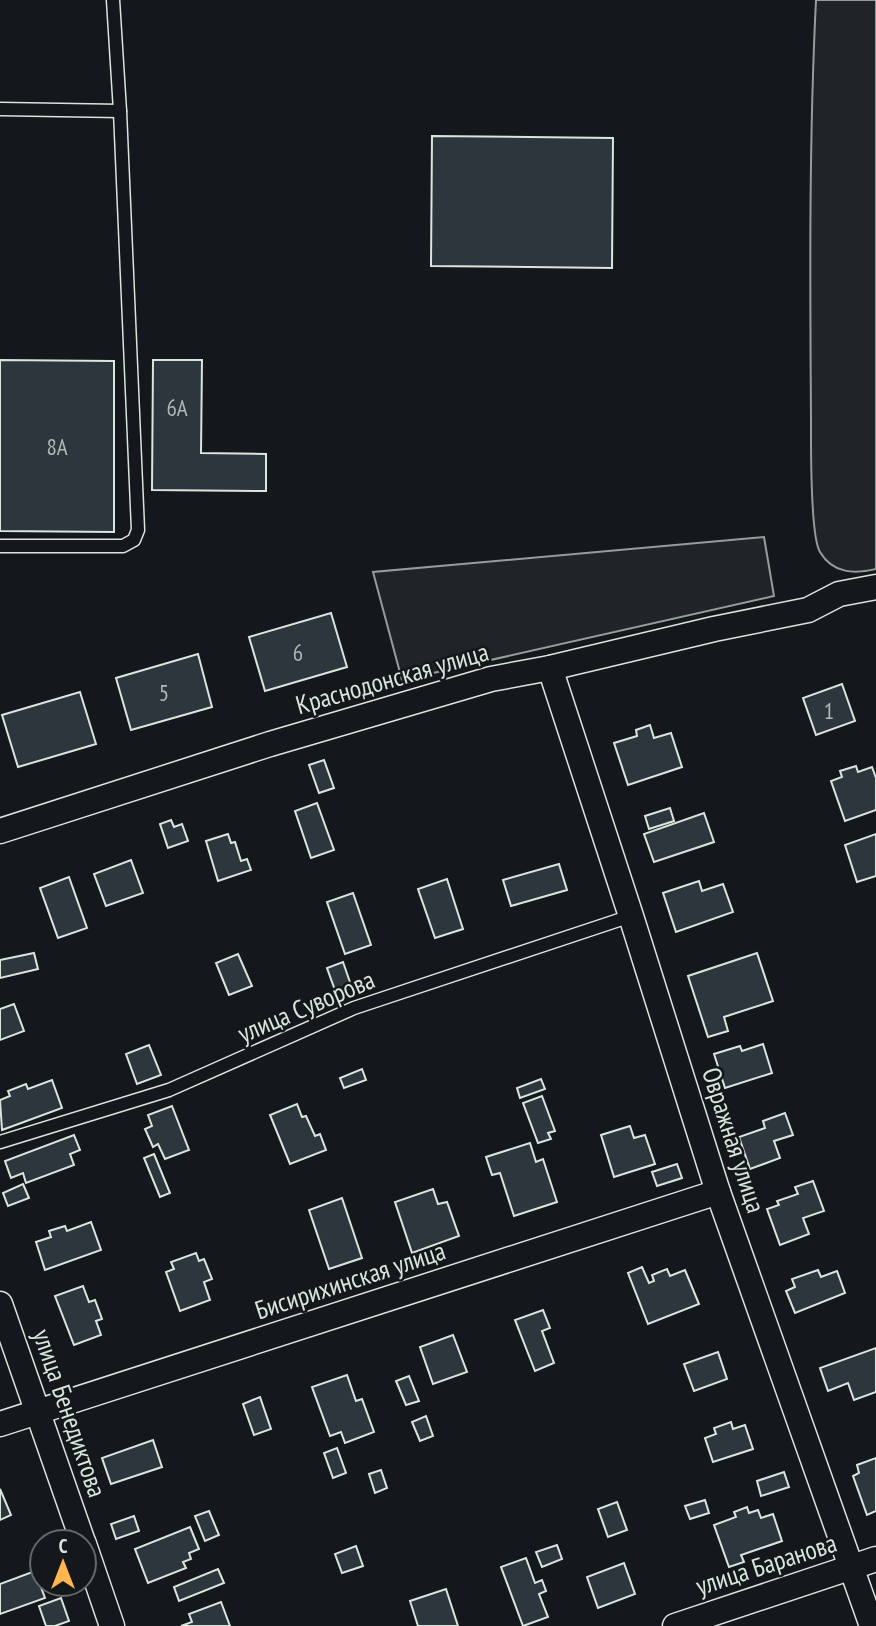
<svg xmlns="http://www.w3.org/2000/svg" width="876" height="1626" viewBox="0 0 876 1626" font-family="'PT Sans Narrow',sans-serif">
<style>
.green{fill:#202428;stroke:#939e99;stroke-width:2}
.building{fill:#2c363c;stroke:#d8e6dc;stroke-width:2}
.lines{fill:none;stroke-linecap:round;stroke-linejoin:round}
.service-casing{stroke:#d8e6dc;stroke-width:15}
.minor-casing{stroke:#d8e6dc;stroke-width:27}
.service{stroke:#14181c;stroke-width:12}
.minor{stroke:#14181c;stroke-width:24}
.labels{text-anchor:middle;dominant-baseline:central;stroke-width:5;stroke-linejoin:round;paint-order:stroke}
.number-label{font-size:23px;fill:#adbab4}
.street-label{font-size:26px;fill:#d8e6dc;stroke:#14181c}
</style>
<rect width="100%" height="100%" fill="#14181c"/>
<g class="green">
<path d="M816,0H876V569C855,574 833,574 820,552C810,536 811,444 811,420C810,280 809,140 816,0Z"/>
<polygon points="764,537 774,596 402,680 373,572"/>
</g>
<g class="building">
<polygon points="432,136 613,138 612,268 431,266"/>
<polygon points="0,360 114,361 114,532 0,531"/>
<polygon points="153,360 202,360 201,453 266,454 266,491 152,490"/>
<polygon points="331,613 347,667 265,691 249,637"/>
<polygon points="198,654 212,707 131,730 116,678"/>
<polygon points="842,684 855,721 816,735 803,698"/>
<polygon points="80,692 96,744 18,767 2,715"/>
<polygon points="650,725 654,738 671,733 682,767 628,785 614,743 637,736 636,730"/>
<polygon points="324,760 334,788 319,793 309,765"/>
<polygon points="856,766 858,772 872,767 876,778 876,810 845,821 831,781 842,777 840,771"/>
<polygon points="317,803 334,850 311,858 295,811"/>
<polygon points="670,808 674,821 649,829 645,816"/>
<polygon points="704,813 714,842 654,862 644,834"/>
<polygon points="171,820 174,827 182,824 188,841 168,848 160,824"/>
<polygon points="228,834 231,843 235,842 241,861 247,859 251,870 218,881 206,841"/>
<polygon points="876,834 876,876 857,882 845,845"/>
<polygon points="131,860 143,893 106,906 94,874"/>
<polygon points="559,864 567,890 511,906 503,880"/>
<polygon points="69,877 87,928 58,938 40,888"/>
<polygon points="447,879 463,929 435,938 418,889"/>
<polygon points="699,881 702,891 723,884 733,912 676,932 663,893"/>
<polygon points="353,893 371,945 345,954 327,902"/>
<polygon points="34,953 38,969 0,978 0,960"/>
<polygon points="757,953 773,1001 724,1017 728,1031 708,1037 688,976"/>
<polygon points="238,954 252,986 229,995 216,963"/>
<polygon points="343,962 352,988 336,993 327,968"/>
<polygon points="14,1004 24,1031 0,1040 0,1009"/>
<polygon points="763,1044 772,1073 725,1088 714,1054 740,1046 742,1051"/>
<polygon points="149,1045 161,1075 137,1084 126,1054"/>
<polygon points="362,1069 366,1080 344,1088 340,1078"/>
<polygon points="541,1079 545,1089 520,1098 517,1088"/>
<polygon points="52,1080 62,1108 2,1130 0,1100 10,1096 8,1091 26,1084 28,1089"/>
<polygon points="542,1096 555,1131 548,1133 551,1139 538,1143 523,1103"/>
<polygon points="297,1104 302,1117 306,1116 315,1136 320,1134 326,1150 290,1164 270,1115"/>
<polygon points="172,1106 189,1150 165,1159 158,1144 153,1147 145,1129 152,1126 148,1115"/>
<polygon points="785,1113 793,1135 774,1141 780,1158 750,1169 739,1137 765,1128 763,1121"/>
<polygon points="630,1126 634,1138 645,1135 655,1164 614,1177 601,1135"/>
<polygon points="74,1135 80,1150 70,1154 74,1165 26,1183 23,1173 11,1178 5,1161"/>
<polygon points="530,1143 536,1162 543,1159 557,1202 514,1216 500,1173 492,1175 486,1157"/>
<polygon points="154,1154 170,1193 160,1197 144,1158"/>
<polygon points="677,1164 682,1178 657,1186 652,1172"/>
<polygon points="813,1181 824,1211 803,1218 809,1234 780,1245 767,1209 779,1205 777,1201 798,1194 795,1187"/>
<polygon points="23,1184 29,1198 8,1206 3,1193"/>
<polygon points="433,1189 438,1204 447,1202 459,1236 412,1253 395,1202"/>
<polygon points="342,1198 362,1258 329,1269 309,1210"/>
<polygon points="91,1222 101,1250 45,1270 36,1242 51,1237 49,1231 65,1226 67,1231"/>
<polygon points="196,1253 199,1261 204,1259 212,1279 204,1282 210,1300 180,1311 166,1272 174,1269 171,1262"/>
<polygon points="642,1267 649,1283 654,1281 652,1275 667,1269 670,1276 685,1270 699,1304 648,1324 628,1273"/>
<polygon points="818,1270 821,1277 837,1271 845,1293 795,1313 786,1291 795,1287 792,1279"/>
<polygon points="83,1286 89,1302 95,1300 102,1319 96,1321 101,1335 74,1345 55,1296"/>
<polygon points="543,1310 550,1328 542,1331 554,1363 535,1371 515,1320"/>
<polygon points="453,1335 467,1372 433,1384 420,1347"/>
<polygon points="876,1348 876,1392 854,1400 848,1383 828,1391 820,1368"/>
<polygon points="718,1352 727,1379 694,1391 684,1364"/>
<polygon points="347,1375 356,1401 362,1399 374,1432 345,1443 341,1432 330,1436 312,1387"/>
<polygon points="409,1376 419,1401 406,1405 396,1381"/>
<polygon points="260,1397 271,1429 254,1435 243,1404"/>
<polygon points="426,1416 433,1436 420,1441 412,1422"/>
<polygon points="731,1422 733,1429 745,1425 753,1449 713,1462 705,1438 716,1434 714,1428"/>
<polygon points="153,1440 162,1467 111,1484 102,1458"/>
<polygon points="337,1448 346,1473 333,1478 324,1453"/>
<polygon points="876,1458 876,1511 867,1515 853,1476 859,1473 857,1465"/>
<polygon points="381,1470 387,1488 375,1493 369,1474"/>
<polygon points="784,1472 789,1487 761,1496 757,1481"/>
<polygon points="0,1489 11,1515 0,1520"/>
<polygon points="705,1500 709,1513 690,1519 685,1506"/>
<polygon points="617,1502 627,1530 608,1537 598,1509"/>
<polygon points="747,1507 749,1513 758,1510 761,1518 773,1514 782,1541 741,1555 744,1562 729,1567 714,1525 736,1517 734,1512"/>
<polygon points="209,1511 219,1535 205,1541 195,1516"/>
<polygon points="134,1516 139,1531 116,1539 111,1524"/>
<polygon points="190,1527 199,1549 189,1553 191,1559 183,1562 186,1568 148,1583 135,1549"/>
<polygon points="557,1545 562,1559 542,1567 536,1552"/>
<polygon points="356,1546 363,1566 342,1573 335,1554"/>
<polygon points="526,1558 535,1583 542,1580 546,1591 539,1594 548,1617 523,1626 501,1567"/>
<polygon points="624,1563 635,1594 598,1608 587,1577"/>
<polygon points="218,1569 224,1583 179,1601 174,1587"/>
<polygon points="35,1571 45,1598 0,1614 0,1584"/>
<polygon points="446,1589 458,1626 418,1626 410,1601"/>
<polygon points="61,1598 69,1621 55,1626 46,1626 39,1606"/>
<polygon points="221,1602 230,1626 181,1626 192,1622 189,1614"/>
</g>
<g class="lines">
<g class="service-casing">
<g id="service">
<polyline points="0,109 120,111"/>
<polyline points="0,546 123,546 134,540 138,530 120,111 113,0"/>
<polyline points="0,1142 169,1090 354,1008 631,916"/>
</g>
</g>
<g class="minor-casing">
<g id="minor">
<polyline points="550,668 631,916 718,1192 872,1626"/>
<polyline points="0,831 270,744 491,679 550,668 714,629 808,610 839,594 876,587"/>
<polyline points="0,1304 83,1542"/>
<polyline points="0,1424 718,1192"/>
<polyline points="84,1544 112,1626"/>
<polyline points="675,1626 876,1559"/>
</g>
</g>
<use href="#service" class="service"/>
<use href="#minor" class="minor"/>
</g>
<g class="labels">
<g class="number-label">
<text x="177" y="407">6А</text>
<text x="57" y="446">8А</text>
<text x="298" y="652">6</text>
<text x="164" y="692">5</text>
<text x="829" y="710">1</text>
</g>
<g class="street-label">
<text transform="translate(392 678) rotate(-16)">Краснодонская улица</text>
<text transform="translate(306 1006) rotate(-23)">улица Суворова</text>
<text transform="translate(734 1140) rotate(72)">Овражная улица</text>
<text transform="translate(350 1280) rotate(-18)">Бисирихинская улица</text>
<text transform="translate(70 1413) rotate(71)">улица Бенедиктова</text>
<text transform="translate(766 1564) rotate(-18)">улица Баранова</text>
</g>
</g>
<g transform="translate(63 1563)"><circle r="33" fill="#14181c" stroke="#626a69" stroke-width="2"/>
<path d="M0-5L12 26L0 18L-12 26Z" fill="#ffb74d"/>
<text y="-10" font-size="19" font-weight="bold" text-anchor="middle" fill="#d8e6dc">С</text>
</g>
</svg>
